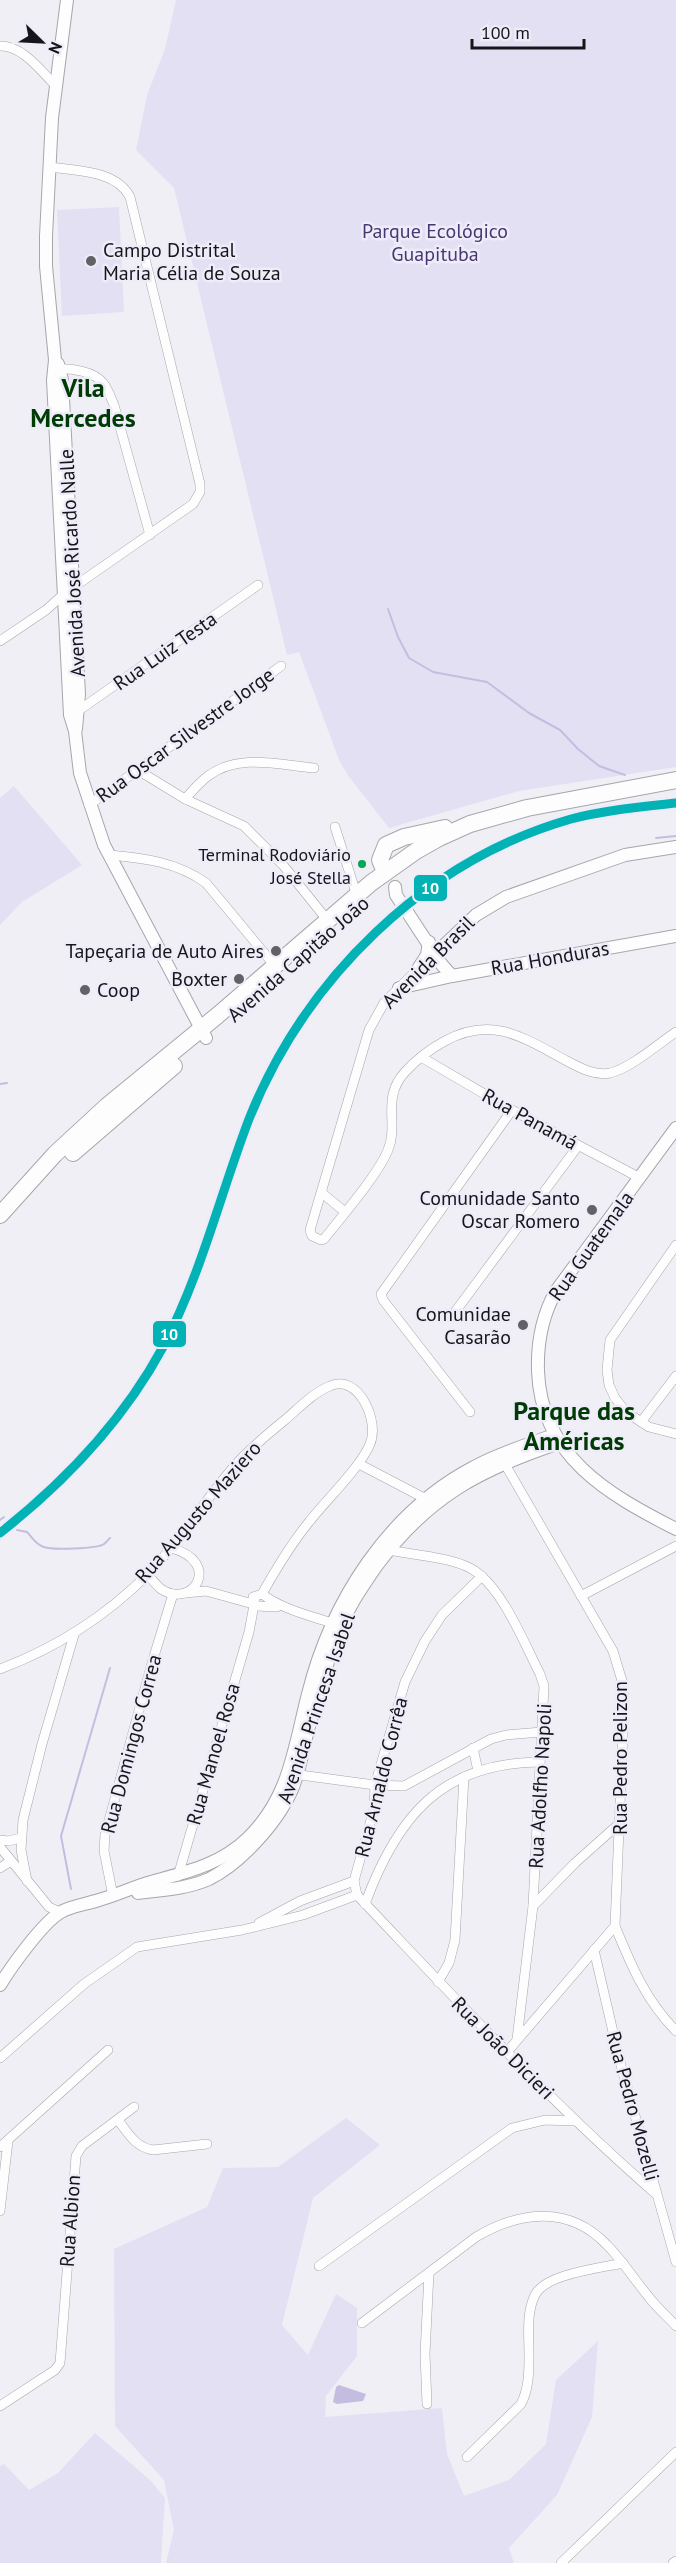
<svg xmlns="http://www.w3.org/2000/svg" width="676" height="2563" viewBox="0 0 676 2563" font-family="'PT Sans',sans-serif">
<style>
.green{fill:#e3e0f4}
.water{fill:#c5bde0}
.lines{fill:none;stroke-linecap:round;stroke-linejoin:round}
.stream{stroke:#c5bde0;stroke-width:2}
.street-casing{stroke:#a6a6ab;stroke-width:10}
.secondary-casing{stroke:#a6a6ab;stroke-width:14}
.highway-casing{stroke:#a6a6ab;stroke-width:18}
.street{stroke:#fdfdfe;stroke-width:9}
.secondary{stroke:#fdfdfe;stroke-width:12}
.highway{stroke:#fdfdfe;stroke-width:16}
.rail-1-casing{stroke:#efecf9;stroke-width:14}
.rail-1{stroke:#03b2b5;stroke-width:9}
.poi-dot{fill:#626166;stroke:#efecf9;stroke-width:2}
.bus-dot{fill:#00a651;stroke:#efecf9;stroke-width:2}
.labels{text-anchor:middle;dominant-baseline:central;stroke-width:5;stroke-linejoin:round;paint-order:stroke}
.bus-label{font-size:18px;fill:#161519;stroke:#efecf9;text-anchor:end}
.park-label{font-size:20px;fill:#473772;stroke:#efecf9}
.poi-label{font-size:20px;fill:#161519;stroke:#efecf9;text-anchor:end}
.street-label{font-size:20px;fill:#161519;stroke:#efecf9}
.district-label{font-size:26px;font-weight:bold;fill:#003a05;stroke:#efecf9}
.line-badge{stroke:#efecf9;stroke-width:2}
.badge-label{font-size:16px;text-anchor:middle;font-weight:bold;fill:#fff}
</style>
<rect width="100%" height="100%" fill="#f0eff6"/>
<g class="green">
<polygon points="176,0 676,0 676,767 519,791 389,828 347,774 339,760 299,652 287,655 174,188 136,150 147,95 165,49"/>
<polygon points="119,207 124,312 62,316 57,210"/>
<polygon points="14,786 82,865 22,902 0,925 0,798"/>
<polygon points="346,2118 380,2145 313,2198 282,2325 308,2355 336,2294 357,2308 357,2356 326,2396 325,2417 442,2408 447,2454 464,2496 509,2480 546,2444 556,2380 598,2341 592,2417 557,2495 509,2548 514,2563 166,2563 174,2530 164,2480 115,2426 114,2249 207,2207 223,2168 278,2167"/>
<polygon points="95,2433 150,2480 165,2498 161,2563 0,2563 0,2466 4,2464 29,2490 58,2473"/>
</g>
<polygon class="water" points="339,2385 366,2394 363,2401 337,2404 333,2402 336,2387"/>
<g class="lines">
<g class="stream">
<polyline points="388,609 398,637 409,658 433,672 487,682 529,713 560,730 578,749 599,766 625,775"/>
<polyline points="656,838 676,836"/>
<polyline points="0,1084 7,1083"/>
<polyline points="0,1520 4,1517"/>
<path d="M17,1530L27,1532C33,1538 35,1544 44,1547C51,1550 97,1549 104,1544C106,1543 108,1540 110,1538"/>
<polyline points="71,1889 61,1836 110,1668"/>
</g>
<g class="street-casing">
<g id="street">
<path d="M0,46C22,45 41,71 55,85"/>
<path d="M56,369C70,368 94,371 103,383C108,389 111,398 114,405L150,535"/>
<path d="M0,641L46,610L65,593L193,504L200,492V484L130,197C116,170 76,171 50,167"/>
<polyline points="75,713 258,585"/>
<polyline points="136,769 185,799 244,826 283,865 328,921"/>
<path d="M185,799C192,791 200,782 208,776C239,753 279,765 314,768"/>
<polyline points="89,805 281,666"/>
<polyline points="335,827 357,896"/>
<path d="M109,855C144,858 177,862 206,883L275,966"/>
<path d="M421,966L384,1003L369,1030L310,1230L312,1236L321,1240L324,1239C342,1216 378,1175 388,1150C399,1124 381,1098 405,1072C416,1060 430,1049 445,1041C493,1015 524,1038 567,1061C580,1068 595,1076 610,1073C631,1068 658,1044 676,1032"/>
<polyline points="421,1057 512,1110 640,1178"/>
<polyline points="322,1193 345,1212"/>
<polyline points="676,1245 610,1340 607,1370 609,1385 615,1398 626,1412 649,1427 676,1434"/>
<polyline points="452,1316 578,1146"/>
<polyline points="470,1412 383,1300 381,1294 512,1110"/>
<polyline points="641,1422 676,1376"/>
<polyline points="502,1459 613,1651 623,1684 624,1707 615,1926 507,2052"/>
<polyline points="359,1464 426,1499"/>
<path d="M389,1550C413,1555 448,1557 470,1568C501,1584 524,1643 540,1674L544,1686L533,1906L517,2039"/>
<path d="M148,1575C152,1579 156,1585 161,1589C193,1610 223,1562 171,1548"/>
<polyline points="186,1593 206,1591 253,1604"/>
<path d="M262,1594C283,1610 312,1616 338,1625"/>
<polyline points="262,1594 253,1597 256,1606 277,1607"/>
<polyline points="581,1596 676,1546"/>
<path d="M0,1669C56,1648 105,1617 148,1574C182,1540 206,1497 239,1461C253,1446 270,1432 286,1419C300,1407 313,1393 330,1386C358,1373 380,1421 370,1444C360,1468 326,1500 309,1522C291,1544 276,1569 262,1594"/>
<polyline points="473,1748 478,1771"/>
<polyline points="293,1774 375,1785 404,1786 491,1739 506,1735 542,1732"/>
<polyline points="0,1840 8,1841 21,1838"/>
<polyline points="0,1847 49,1907 60,1912"/>
<polyline points="0,1868 11,1861"/>
<polyline points="178,1876 249,1632 254,1605"/>
<polyline points="27,1881 21,1850 23,1820 42,1744 74,1635"/>
<path d="M357,1895C454,1997 549,2101 656,2194"/>
<polyline points="357,1895 354,1881 374,1809 375,1785 405,1682 425,1641 442,1615 482,1576"/>
<polyline points="113,1896 104,1851 105,1835 152,1663 173,1594"/>
<path d="M365,1904C397,1817 441,1763 539,1762"/>
<polyline points="533,1906 575,1863 621,1822"/>
<polyline points="259,1923 300,1901 354,1881"/>
<path d="M615,1926C631,1965 646,2001 676,2031"/>
<polyline points="594,1950 620,2062 676,2262"/>
<polyline points="438,1982 449,1963 455,1940 464,1777"/>
<polyline points="0,2058 84,1984 137,1947 242,1930 303,1915 357,1895"/>
<path d="M118,2120C128,2133 135,2147 153,2150L207,2144"/>
<polyline points="0,2147 108,2050"/>
<polyline points="0,2211 8,2141"/>
<polyline points="319,2266 512,2128 545,2120 575,2121"/>
<path d="M362,2323L476,2237C520,2211 569,2205 607,2245C622,2260 634,2279 648,2296C656,2307 667,2316 676,2326"/>
<polyline points="427,2404 425,2354 429,2273"/>
<polyline points="0,2406 55,2370 60,2363 76,2156 82,2146 134,2107"/>
<path d="M467,2457L521,2404C529,2389 529,2371 529,2355C529,2336 526,2313 535,2295C545,2274 601,2268 623,2263"/>
<polyline points="561,2563 676,2452"/>
<polyline points="673,2563 676,2561"/>
</g>
</g>
<g class="secondary-casing">
<g id="secondary">
<polyline points="67,0 52,118 46,236 46,266 55,360 53,380 70,715 75,731 80,773 104,845 206,1038"/>
<polyline points="58,364 62,380 79,694 76,729"/>
<polyline points="395,887 396,895 442,965 452,976"/>
<polyline points="436,953 476,915 506,897 625,855 676,847"/>
<polyline points="418,969 427,955 429,942"/>
<polyline points="399,988 452,976 676,936"/>
<path d="M676,1128L556,1291C542,1316 537,1342 538,1371C541,1456 607,1494 676,1529"/>
<path d="M138,1893C161,1890 187,1889 209,1879C223,1872 237,1861 249,1849C267,1831 283,1811 293,1787C300,1769 303,1749 308,1730C317,1696 327,1660 341,1627C349,1606 362,1587 375,1568C426,1498 478,1470 559,1443"/>
<path d="M0,1985C11,1967 43,1922 61,1912C71,1906 87,1904 99,1900C117,1895 133,1887 151,1882C187,1872 220,1865 248,1838C290,1797 294,1748 308,1694C331,1602 388,1512 474,1467C499,1453 527,1445 554,1435"/>
</g>
</g>
<g class="highway-casing">
<g id="highway">
<polyline points="385,872 380,860 386,845 404,837 445,828"/>
<polyline points="73,1153 174,1066"/>
<polyline points="0,1215 55,1154 107,1106 218,1015 371,883 416,851 439,838 470,824 527,808 676,780"/>
</g>
</g>
<use href="#street" class="street"/>
<use href="#secondary" class="secondary"/>
<use href="#highway" class="highway"/>
<g class="rail-1-casing">
<path id="rail-1" d="M0,1533C66,1481 123,1421 163,1347C201,1275 220,1195 249,1119C305,979 424,861 571,819C605,810 641,807 676,803"/>
</g>
<use href="#rail-1" class="rail-1"/>
</g>
<g class="poi-dot">
<circle cx="91" cy="261" r="6"/>
<circle cx="276" cy="951" r="6"/>
<circle cx="239" cy="979" r="6"/>
<circle cx="85" cy="990" r="6"/>
<circle cx="592" cy="1210" r="6"/>
<circle cx="523" cy="1325" r="6"/>
</g>
<circle class="bus-dot" cx="362" cy="864" r="5"/>
<g class="labels">
<g class="bus-label">
<text x="351" y="854">Terminal Rodoviário<tspan x="351" dy="23">José Stella</tspan></text>
</g>
<g class="park-label">
<text x="435" y="231">Parque Ecológico<tspan x="435" dy="23">Guapituba</tspan></text>
</g>
<g class="poi-label">
<text x="103" y="250" text-anchor="start">Campo Distrital<tspan x="103" dy="23">Maria Célia de Souza</tspan></text>
<text x="264" y="951">Tapeçaria de Auto Aires</text>
<text x="227" y="979">Boxter</text>
<text x="97" y="990" text-anchor="start">Coop</text>
<text x="580" y="1198">Comunidade Santo<tspan x="580" dy="23">Oscar Romero</tspan></text>
<text x="511" y="1314">Comunidae<tspan x="511" dy="23">Casarão</tspan></text>
</g>
<g class="street-label">
<text transform="translate(72 563) rotate(-93)">Avenida José Ricardo Nalle</text>
<text transform="translate(165 651) rotate(-35)">Rua Luiz Testa</text>
<text transform="translate(185 735) rotate(-36)">Rua Oscar Silvestre Jorge</text>
<text transform="translate(550 958) rotate(-10)">Rua Honduras</text>
<text transform="translate(298 959) rotate(-41)">Avenida Capitão João</text>
<text transform="translate(428 962) rotate(-45)">Avenida Brasil</text>
<text transform="translate(530 1119) rotate(29)">Rua Panamá</text>
<text transform="translate(591 1246) rotate(-54)">Rua Guatemala</text>
<text transform="translate(198 1512) rotate(-49)">Rua Augusto Maziero</text>
<text transform="translate(316 1708) rotate(-71)">Avenida Princesa Isabel</text>
<text transform="translate(131 1744) rotate(-75)">Rua Domingos Correa</text>
<text transform="translate(213 1754) rotate(-74)">Rua Manoel Rosa</text>
<text transform="translate(620 1758) rotate(-90)">Rua Pedro Pelizon</text>
<text transform="translate(381 1777) rotate(-76)">Rua Arnaldo Corrêa</text>
<text transform="translate(540 1786) rotate(-87)">Rua Adolfho Napoli</text>
<text transform="translate(503 2048) rotate(45)">Rua João Dicieri</text>
<text transform="translate(633 2106) rotate(75)">Rua Pedro Mozelli</text>
<text transform="translate(70 2221) rotate(-86)">Rua Albion</text>
</g>
<g class="district-label">
<text x="83" y="387">Vila<tspan x="83" dy="30">Mercedes</tspan></text>
<text x="574" y="1410">Parque das<tspan x="574" dy="30">Américas</tspan></text>
</g>
</g>
<g class="line-badge">
<rect x="413" y="874" width="35" height="28" rx="6" fill="#03b2b5"/>
<rect x="152" y="1320" width="35" height="28" rx="6" fill="#03b2b5"/>
</g>
<g class="badge-label">
<text x="430" y="894">10</text>
<text x="169" y="1340">10</text>
</g>
<g transform="translate(42 42) rotate(114)" stroke="#efecf9" stroke-width="4.5" paint-order="stroke">
<path d="M0-4.5L10 22L0 15L-10 22Z" fill="#161519"/>
<text y="-9" font-size="16" font-weight="bold" text-anchor="middle" fill="#161519">N</text>
</g>
<path d="M472 39v9h112v-9" fill="none" stroke="#161519" stroke-width="3"/>
<text x="481" y="39" font-size="18" fill="#161519" stroke="#efecf9" stroke-width="4.5" paint-order="stroke">100 m</text>
</svg>
